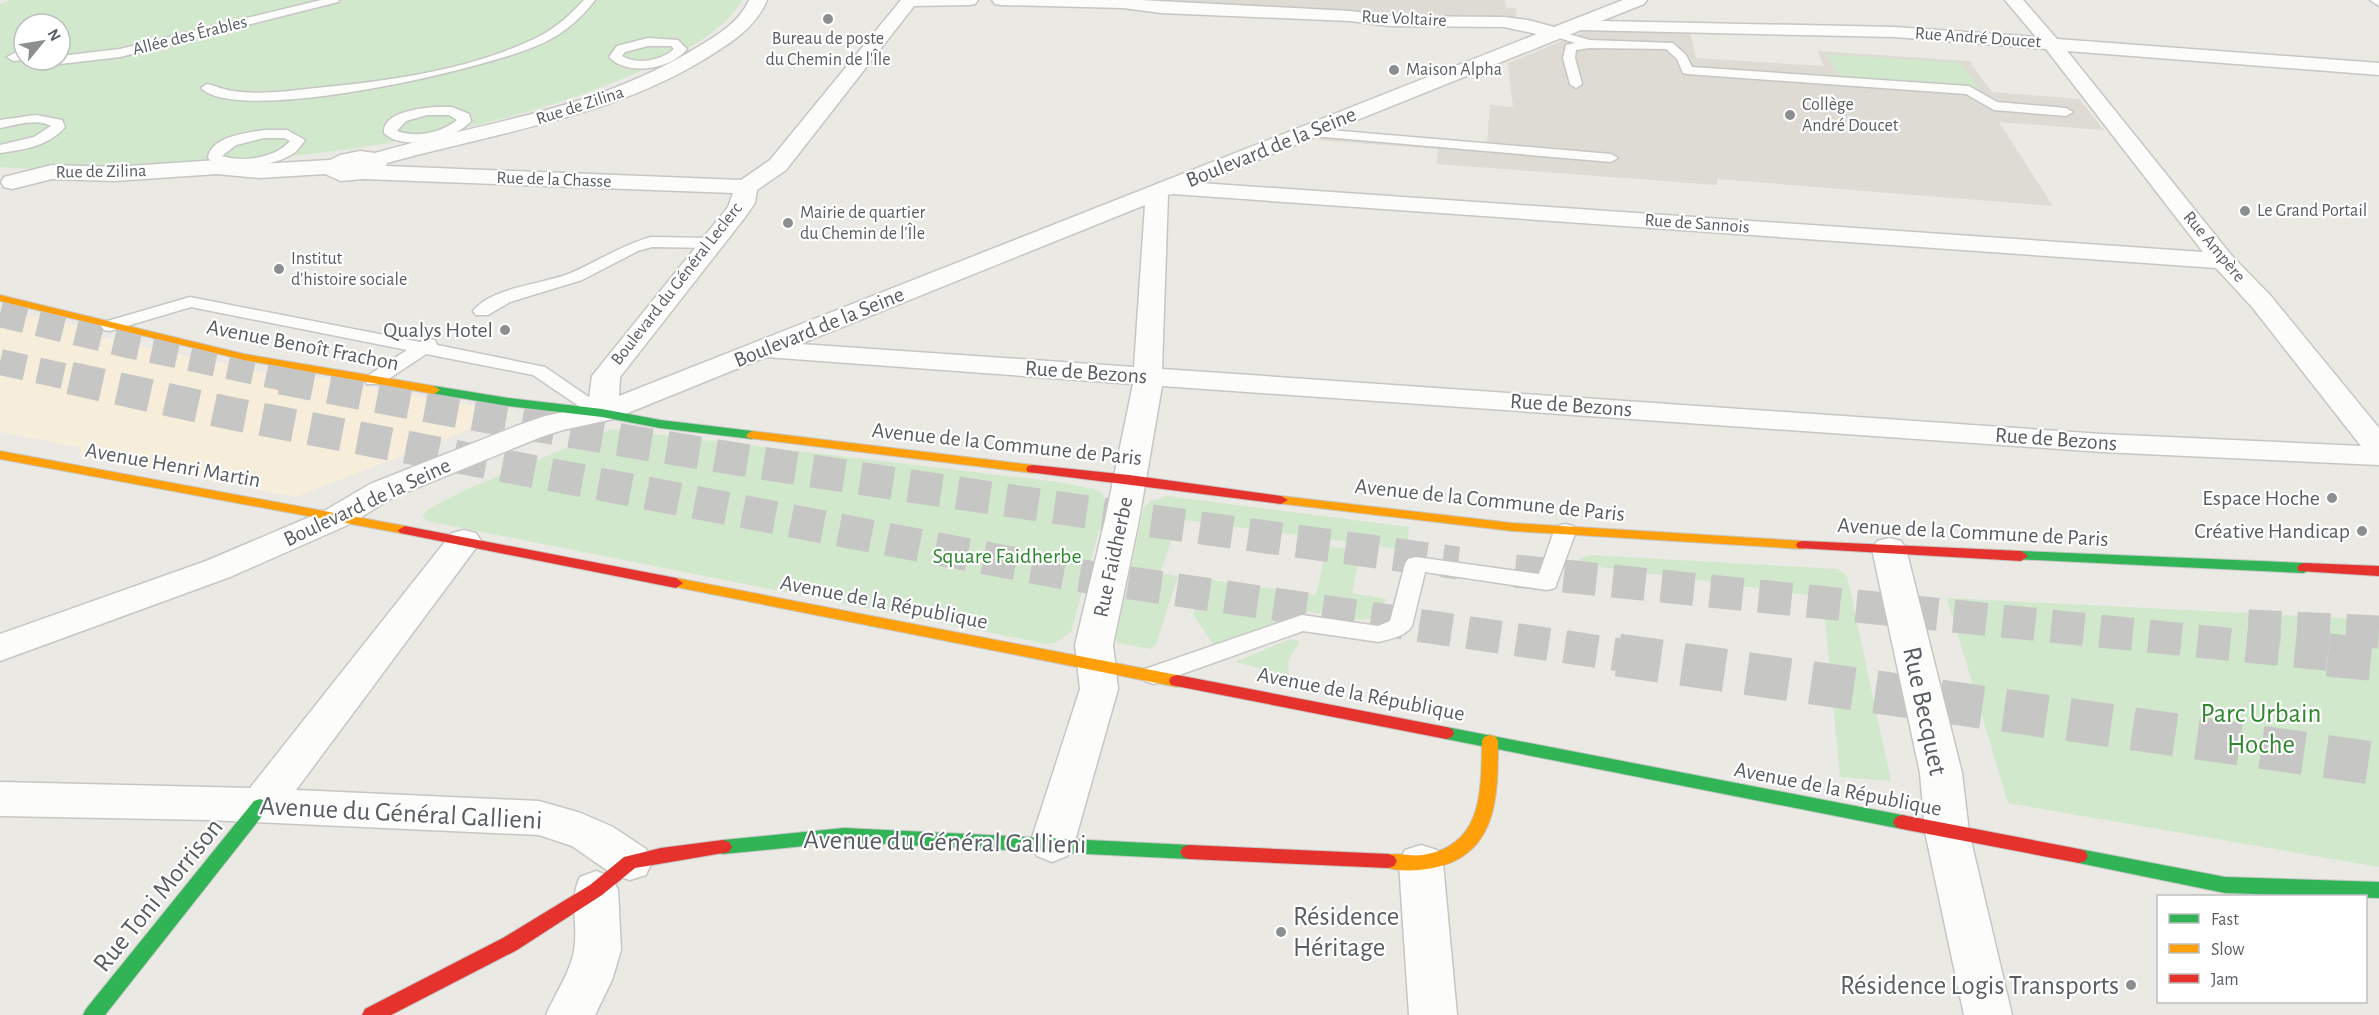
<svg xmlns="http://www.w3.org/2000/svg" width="2379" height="1015" viewBox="0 0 2379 1015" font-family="'Alegreya Sans',sans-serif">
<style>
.commercial{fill:#f6eedb}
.education{fill:#dddbd3}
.green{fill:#d1e8cd;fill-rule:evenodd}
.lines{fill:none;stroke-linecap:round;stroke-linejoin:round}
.highway-tunnel-far2{stroke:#c6c6c4;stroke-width:26;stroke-dasharray:26 13;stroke-linecap:butt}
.highway-tunnel-far1{stroke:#c6c6c4;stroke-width:33;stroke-dasharray:33 16;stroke-linecap:butt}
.highway-tunnel{stroke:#c6c6c4;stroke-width:43;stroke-dasharray:43 22;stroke-linecap:butt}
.lane-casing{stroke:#c6c6c5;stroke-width:3}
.street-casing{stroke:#c6c6c5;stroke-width:3}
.fast-casing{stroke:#c6c7c6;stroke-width:2}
.slow-casing{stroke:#c6c7c6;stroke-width:2}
.jam-casing{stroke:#c6c7c6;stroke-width:2}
.lane{fill:#fcfcfb;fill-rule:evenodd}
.street{fill:#fcfcfb;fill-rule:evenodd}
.fast{fill:#30b455;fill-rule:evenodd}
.slow{fill:#ff9f0a;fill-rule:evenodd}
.jam{fill:#e5322d;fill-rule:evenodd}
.poi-dot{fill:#8c8f90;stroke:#fff;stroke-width:2}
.labels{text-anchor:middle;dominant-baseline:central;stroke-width:4.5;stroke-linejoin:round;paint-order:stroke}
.far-street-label{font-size:18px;fill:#595e63;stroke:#fff}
.far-poi-label{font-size:18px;fill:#595e63;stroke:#fff;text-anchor:start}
.street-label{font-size:22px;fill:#595e63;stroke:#fff}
.poi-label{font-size:22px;fill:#595e63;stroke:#fff;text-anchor:end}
.park-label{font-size:22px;fill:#2f872e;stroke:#fff}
.near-street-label{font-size:27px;fill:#595e63;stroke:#fff}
.near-park-label{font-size:27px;fill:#2f872e;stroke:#fff}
.near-poi-label{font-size:27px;fill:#595e63;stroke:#fff;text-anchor:start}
</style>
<rect width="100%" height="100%" fill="#eae9e4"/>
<polygon class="commercial" points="39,316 83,327 81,333 302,381 318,378 513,413 295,497 80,455 79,447 0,432 0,329 23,317"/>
<g class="education">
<polygon points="1178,0 1505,0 1506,8 1516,8 1517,18 1176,3"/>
<polygon points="1595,31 1690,32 1696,58 1824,66 1818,51 1969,61 1992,92 2079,99 2104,130 1999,122 2053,206 1717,179 1717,185 1437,164 1438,149 1318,140 1340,132 1487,143 1490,105 1513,107 1508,63 1584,32"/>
</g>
<g class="green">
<path d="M10,0H742C723,34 677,55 643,70C489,138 317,159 150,166C100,168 50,171 0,167V4ZM24,24H60V60H24Z"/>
<polygon points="1826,54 1960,63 1980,89 1842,80"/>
<polygon points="612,429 1058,482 1094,489 1102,493 1106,506 1071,632 1057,642 1047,644 427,521 422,516 427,510 465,490"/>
<polygon points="1167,496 1409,527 1407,550 1179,519 1160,573 1178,576 1156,644 1151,649 1118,643 1116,638 1144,507 1151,501"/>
<polygon points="1327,546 1361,550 1352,593 1386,599 1379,616 1362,620 1309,612 1213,644 1193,614 1204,579 1316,595"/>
<polygon points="1589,555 1838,569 1847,576 1891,781 1840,777 1823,597 1571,563"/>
<polygon points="1947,598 2379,620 2379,867 2008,803"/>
<polygon points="1290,639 1300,641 1288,661 1289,676 1235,662"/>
</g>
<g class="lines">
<g class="highway-tunnel-far2">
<polyline points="0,314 128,345 289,379"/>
<polyline points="0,362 77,379"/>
</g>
<g class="highway-tunnel-far1">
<polyline points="70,378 234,414 1069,574 1628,656"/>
<path d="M281,378C671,455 1064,510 1458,563"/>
<polyline points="1515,571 2343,656"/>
<polyline points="2248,626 2379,632"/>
</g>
<g class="highway-tunnel">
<polyline points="1618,655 2379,764"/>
<polyline points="2328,655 2379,660"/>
</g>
<g class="lane-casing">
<g id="lane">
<polygon points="321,0 339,0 338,2 120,57 60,64 54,60 60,60 60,56 120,49"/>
<path d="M584,0H595C582,17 567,31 547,41C499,67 239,127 201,88L207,84C216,86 224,90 233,91C261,95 289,91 316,88C390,81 471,70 538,37C556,28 570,15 584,0Z"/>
<polygon points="2370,0 2379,0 2379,6"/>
<polygon points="1554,30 1590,40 1673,43 1686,55 1692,67 1969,86 1997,102 2066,108 2073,112 2066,116 1994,110 1966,94 1687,74 1683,73 1677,59 1666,49 1589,48 1576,50 1575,58 1582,84 1576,88 1570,84 1563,58 1566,45 1575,43 1550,35 1550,31"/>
<path d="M648,38L678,40L687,49C671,69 628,77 609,57L617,46ZM648,46H671L674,49C661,61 637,65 622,56L625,52Z"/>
<polygon points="24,48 24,60 27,60 13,61 7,57"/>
<path d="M436,107H452L469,114L471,121C455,140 403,152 384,133C382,112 421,108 436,107ZM427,115H449L457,120C441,133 417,138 397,131L406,121Z"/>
<path d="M36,115L62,120L65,127C49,146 23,150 0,153V145L34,137L51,126C37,118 16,125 0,128V120Z"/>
<polygon points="1306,128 1611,154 1618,158 1611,162 1301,135 1299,132"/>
<path d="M264,130H287L305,140C300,147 296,153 289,156C271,166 223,175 208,158C211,136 247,133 264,130ZM264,138H284L290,141C276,158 242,163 222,156L236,145Z"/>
<path d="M651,237L713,238L721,243L713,248L652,247L638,251L582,280L510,302L488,315H476L473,311C491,287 545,284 571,273C598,261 622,245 651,237Z"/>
<polygon points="190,297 420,342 429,339 435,340 437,345 545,367 612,413 609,417 595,417 533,375 426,354 381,384 367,384 365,380 367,376 407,350 191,307 110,331 104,330 101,326 104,322"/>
<path d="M1565,524L1573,526L1576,531L1555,588L1547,590L1425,572L1412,626C1406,636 1390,639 1379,642L1303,631L1154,684L1145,681L1142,675L1145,669L1302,615L1378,626L1390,621L1405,564L1408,559L1416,557L1539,574L1554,531L1557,526Z"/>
</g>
</g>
<g class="street-casing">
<g id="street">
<path d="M749,0H767C756,27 732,42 708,57C610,118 497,132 387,163L386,166L741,180L770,160L901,0H978L975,4L969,5L914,6L786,170L757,190L755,203L746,216L620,377L619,396L1537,34L1504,27L1390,26L1350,21L1161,13L1123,8L1001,5L995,4L992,0H1140L1350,11L1390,16L1504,17L1528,20L1554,27L1623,0H1647L1644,4L1601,21L1894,27L2036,37L2005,0H2023L2057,39L2379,63V75L2067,51L2232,256L2270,295L2379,428V465L2102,452L1162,386L1139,520L1113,645L1118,689L1074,844L1067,856L1052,862L1037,856L1030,844L1080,689L1075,645L1105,520L1133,384L766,357L613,419L563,430L541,437L392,498L350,524L230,577L0,661V634L206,561L326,510L370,484L519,425L545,416L588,407L592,376L728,207L733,193L363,179L341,181L325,174L259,178L217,174L114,181L52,179L12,189L4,187L1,182L4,177L52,165L114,167L217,160L259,164L330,160L340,155L360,151L375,153C485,122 595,110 696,48C716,36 739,23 749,0ZM1581,30L1894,37L2046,49L2203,252L1200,183ZM1173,194L2216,268L2252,307L2361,446L2102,434L1162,369L1168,195ZM1145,205L1134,367L800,344Z"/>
<polygon points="464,530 476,533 481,541 296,790 539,801 581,813 613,827 646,849 652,862 646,875 630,880 614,875 572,846 539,835 209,820 0,816 0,782 250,788 452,533"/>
<polygon points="1889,538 1901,541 1906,549 1962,773 1969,832 2012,1015 1964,1015 1925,832 1920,773 1872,549 1877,541"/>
<polygon points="1421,845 1437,850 1443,863 1457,1015 1409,1015 1399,863 1405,850"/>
<path d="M596,871L612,877L618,890L621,950L612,980L595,1015H546C555,994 570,973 574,951C579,925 568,902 580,877Z"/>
</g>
</g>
<g class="fast-casing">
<g id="fast">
<polygon points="434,386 508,398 602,409 660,420 752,431 758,435 752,439 660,428 602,417 508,406 430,393 428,390 430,387"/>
<polygon points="2021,551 2304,563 2311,568 2304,573 2016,559 2014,556"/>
<polygon points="1446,727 1902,815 1908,817 1911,822 1908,827 1902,829 1446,739 1440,737 1438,733 1440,729"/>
<polygon points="260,799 266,801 269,806 266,811 105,1015 83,1015 86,1009 254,801"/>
<polygon points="844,828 1189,845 1195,847 1198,852 1195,857 1189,859 844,842 723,854 717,852 714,847 717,842 723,840"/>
<polygon points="2079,849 2225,877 2379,882 2379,898 2225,893 2079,863 2073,861 2070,856 2073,851"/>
</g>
</g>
<g class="slow-casing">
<g id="slow">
<polygon points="0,295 244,354 434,386 440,390 434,394 244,360 0,301"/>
<polygon points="752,431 1033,465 1040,469 1033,473 748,438 746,435"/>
<polygon points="0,451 405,526 412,530 405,534 0,459"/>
<polygon points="1281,496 1512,523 1803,541 1810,545 1803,549 1512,531 1276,503 1274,500"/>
<polygon points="676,578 1177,675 1183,677 1185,681 1183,685 1177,687 671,586 669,583 671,580"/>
<path d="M1490,735L1496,737L1498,741C1498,796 1498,855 1433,868C1416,871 1398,872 1382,866L1379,861L1382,856C1395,851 1409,857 1423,855C1484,845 1481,790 1482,741L1484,737Z"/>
</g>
</g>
<g class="jam-casing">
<g id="jam">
<polygon points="1033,465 1129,475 1281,496 1288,500 1281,504 1028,472 1026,469 1028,466"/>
<polygon points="405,526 676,578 683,583 676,588 400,533 398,530"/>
<polygon points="1803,541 2021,551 2028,556 2021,561 1798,548 1796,545 1798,542"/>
<polygon points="2304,563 2379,566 2379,576 2299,571 2297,568 2299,565"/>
<polygon points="1177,675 1446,727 1452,729 1454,733 1452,737 1446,739 1171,685 1169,681 1171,677"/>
<polygon points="1902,815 2079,849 2085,851 2088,856 2085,861 2079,863 1902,829 1896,827 1893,822 1896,817"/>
<polygon points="723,840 729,842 732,847 729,852 635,868 602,895 517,950 391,1015 362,1015 365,1009 503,938 590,885 624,857 661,848"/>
<polygon points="1189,845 1388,854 1394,856 1397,861 1394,866 1388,868 1189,859 1183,857 1180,852 1183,847"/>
</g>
</g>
<use href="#lane" class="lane"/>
<use href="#street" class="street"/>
<use href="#fast" class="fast"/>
<use href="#slow" class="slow"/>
<use href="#jam" class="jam"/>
</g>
<g class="poi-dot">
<circle cx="828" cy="19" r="6"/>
<circle cx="1394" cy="70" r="6"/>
<circle cx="1790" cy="115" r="6"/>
<circle cx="2245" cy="211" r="6"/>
<circle cx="788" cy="223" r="6"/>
<circle cx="279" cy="269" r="6"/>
<circle cx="505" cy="330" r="6"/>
<circle cx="2332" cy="498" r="6"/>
<circle cx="2362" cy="531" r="6"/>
<circle cx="1281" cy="932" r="6"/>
<circle cx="2131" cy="985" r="6"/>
</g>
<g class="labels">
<g class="far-street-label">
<text transform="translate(1404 19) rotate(3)">Rue Voltaire</text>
<text transform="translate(190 36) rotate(-14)">Allée des Érables</text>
<text transform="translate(1978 38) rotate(4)">Rue André Doucet</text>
<text transform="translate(580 106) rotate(-18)">Rue de Zilina</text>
<text transform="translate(101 172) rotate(-1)">Rue de Zilina</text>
<text transform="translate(554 180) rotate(2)">Rue de la Chasse</text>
<text transform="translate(1697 224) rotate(4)">Rue de Sannois</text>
<text transform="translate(2214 247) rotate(50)">Rue Ampère</text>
<text transform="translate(677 284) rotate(-52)">Boulevard du Général Leclerc</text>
</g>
<g class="far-poi-label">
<text x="828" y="39" text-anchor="middle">Bureau de poste<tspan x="828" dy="21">du Chemin de l'Île</tspan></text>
<text x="1406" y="70">Maison Alpha</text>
<text x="1802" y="105">Collège<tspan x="1802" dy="21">André Doucet</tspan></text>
<text x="2257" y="211">Le Grand Portail</text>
<text x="800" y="213">Mairie de quartier<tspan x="800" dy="21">du Chemin de l'Île</tspan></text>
<text x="291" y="259">Institut<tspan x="291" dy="21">d'histoire sociale</tspan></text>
</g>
<g class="street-label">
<text transform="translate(1271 147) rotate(-22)">Boulevard de la Seine</text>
<text transform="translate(819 327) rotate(-22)">Boulevard de la Seine</text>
<text transform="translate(303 345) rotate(11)">Avenue Benoît Frachon</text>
<text transform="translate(1086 372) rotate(4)">Rue de Bezons</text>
<text transform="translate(1571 405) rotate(4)">Rue de Bezons</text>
<text transform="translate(2056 439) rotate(4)">Rue de Bezons</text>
<text transform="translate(1007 444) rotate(6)">Avenue de la Commune de Paris</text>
<text transform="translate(173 465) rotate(10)">Avenue Henri Martin</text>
<text transform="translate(1490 500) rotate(6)">Avenue de la Commune de Paris</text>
<text transform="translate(367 502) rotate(-25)">Boulevard de la Seine</text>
<text transform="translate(1973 532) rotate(3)">Avenue de la Commune de Paris</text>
<text transform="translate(1113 557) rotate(-78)">Rue Faidherbe</text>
<text transform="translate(884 602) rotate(11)">Avenue de la République</text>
<text transform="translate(1361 694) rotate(11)">Avenue de la République</text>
<text transform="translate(1838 789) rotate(11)">Avenue de la République</text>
</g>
<g class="poi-label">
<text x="493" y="330">Qualys Hotel</text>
<text x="2320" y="498">Espace Hoche</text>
<text x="2350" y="531">Créative Handicap</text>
</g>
<g class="park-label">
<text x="1007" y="556">Square Faidherbe</text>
</g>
<g class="near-street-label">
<text transform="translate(1925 711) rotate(78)">Rue Becquet</text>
<text transform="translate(401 813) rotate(3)">Avenue du Général Gallieni</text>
<text transform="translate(945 842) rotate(1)">Avenue du Général Gallieni</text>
<text transform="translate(158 895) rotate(-51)">Rue Toni Morrison</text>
</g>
<g class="near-park-label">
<text x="2261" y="713">Parc Urbain<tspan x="2261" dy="31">Hoche</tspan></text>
</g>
<g class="near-poi-label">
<text x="1293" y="916">Résidence<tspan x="1293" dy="31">Héritage</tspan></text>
<text x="2119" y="985" text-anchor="end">Résidence Logis Transports</text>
</g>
</g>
<rect x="2157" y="895" width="210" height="108" fill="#ffffff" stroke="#bdbfc1" stroke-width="1.5"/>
<rect x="2169" y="914" width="30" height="9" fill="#30b455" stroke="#bdbfc1" stroke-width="1.5"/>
<text x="2211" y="925" font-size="18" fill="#595e63">Fast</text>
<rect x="2169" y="944" width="30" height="9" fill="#ff9f0a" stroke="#bdbfc1" stroke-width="1.5"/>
<text x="2211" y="955" font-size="18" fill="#595e63">Slow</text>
<rect x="2169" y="974" width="30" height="9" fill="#e5322d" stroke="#bdbfc1" stroke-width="1.5"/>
<text x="2211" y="985" font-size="18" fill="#595e63">Jam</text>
<g transform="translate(42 42) rotate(60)"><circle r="28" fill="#ffffff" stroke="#bdbfc1" stroke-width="1.5"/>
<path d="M0-4.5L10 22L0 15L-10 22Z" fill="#8c8f90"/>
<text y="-9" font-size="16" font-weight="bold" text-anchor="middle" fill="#595e63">N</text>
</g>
</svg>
